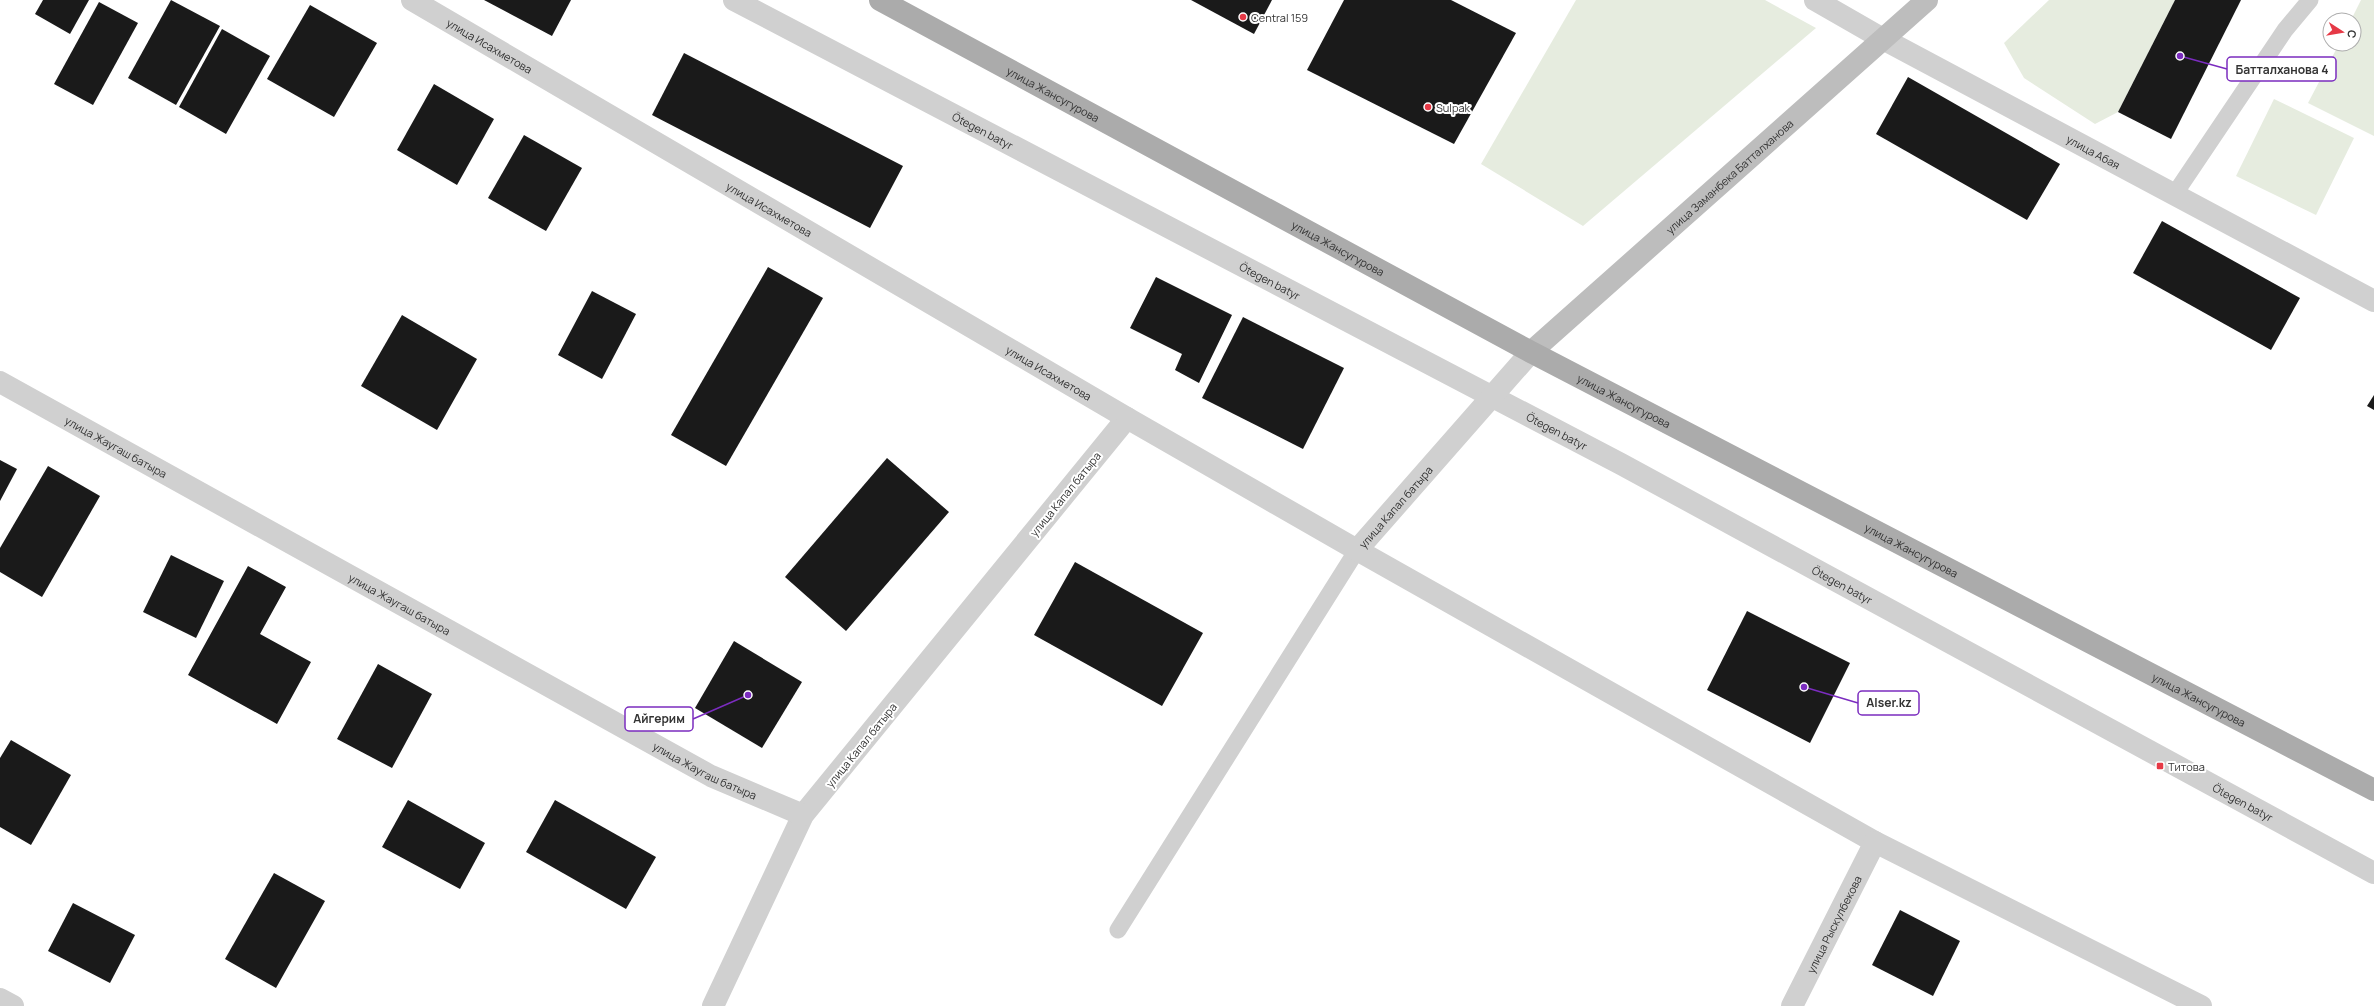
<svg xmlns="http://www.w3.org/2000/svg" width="2374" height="1006" viewBox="0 0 2374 1006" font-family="Manrope,sans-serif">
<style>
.green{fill:#e6ecdf}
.building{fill:#1a1a1a}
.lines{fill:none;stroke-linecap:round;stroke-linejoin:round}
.service{stroke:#d0d0d0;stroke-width:17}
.minor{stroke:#d0d0d0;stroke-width:22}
.tertiary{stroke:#d0d0d0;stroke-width:22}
.secondary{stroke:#bdbdbd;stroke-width:22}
.primary{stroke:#ababab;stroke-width:22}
.poi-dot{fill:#e63946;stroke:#fff;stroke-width:1.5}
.labels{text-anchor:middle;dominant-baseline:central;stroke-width:4;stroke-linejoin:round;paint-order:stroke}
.poi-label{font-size:11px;fill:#333;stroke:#fff;text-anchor:start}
.street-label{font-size:11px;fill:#333;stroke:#fff}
.leader{fill:none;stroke:#7b2cbf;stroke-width:1.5}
.callout-dot{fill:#7b2cbf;stroke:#fff;stroke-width:1.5}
.callout{fill:#fff;stroke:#7b2cbf;stroke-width:1.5}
.callout-label{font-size:12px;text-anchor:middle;font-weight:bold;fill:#333}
</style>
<rect width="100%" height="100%" fill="#fff"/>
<g class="green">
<polygon points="1576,0 1765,0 1816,28 1583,226 1481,164"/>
<polygon points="2049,0 2175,0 2118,112 2095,124 2024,78 2004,43"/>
<polygon points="2361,0 2374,0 2374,136 2308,103 2339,44 2354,44 2354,20 2351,20"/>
<polygon points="2274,99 2354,138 2316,215 2236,176"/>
</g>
<g class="building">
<polygon points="43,0 89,0 70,34 35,14"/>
<polygon points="171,0 220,26 176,105 128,78"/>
<polygon points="484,0 571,0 552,36"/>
<polygon points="1191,0 1272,0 1254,34"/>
<polygon points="1344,0 1451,0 1516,33 1454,144 1307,70"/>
<polygon points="2175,0 2241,0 2171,139 2118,112"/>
<polygon points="99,2 138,23 93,105 54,84"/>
<polygon points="310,5 377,43 334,117 267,79"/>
<polygon points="222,29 270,56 226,134 179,107"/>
<polygon points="684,53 903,166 870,228 652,115"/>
<polygon points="1908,77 2060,164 2027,220 1876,134"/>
<polygon points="434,84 494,119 457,185 397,150"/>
<polygon points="524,135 582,168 546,231 488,198"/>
<polygon points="2162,221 2300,298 2271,350 2133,273"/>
<polygon points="768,267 823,298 726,466 671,435"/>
<polygon points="1156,277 1232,315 1199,383 1175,370 1182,354 1130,328"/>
<polygon points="592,291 636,314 602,379 558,355"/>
<polygon points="402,315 477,359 437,430 361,386"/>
<polygon points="1243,317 1344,368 1303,449 1202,398"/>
<polygon points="2374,395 2374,410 2367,406"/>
<polygon points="887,458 949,512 846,631 785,577"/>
<polygon points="0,460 17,469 0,501"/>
<polygon points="48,466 100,496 42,597 0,572 0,548"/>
<polygon points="171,555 224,581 196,638 143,612"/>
<polygon points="1075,562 1203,633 1162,706 1034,635"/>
<polygon points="248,566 286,587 260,634 311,662 277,724 188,675"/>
<polygon points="1747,611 1850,663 1810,743 1707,690"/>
<polygon points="734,641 802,682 762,748 695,708"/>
<polygon points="378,664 432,694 392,768 337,739"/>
<polygon points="11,740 71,775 31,845 0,827 0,758"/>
<polygon points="408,800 485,843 460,889 382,847"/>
<polygon points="555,800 656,857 626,909 526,852"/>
<polygon points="274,873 325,901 276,988 225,959"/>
<polygon points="73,903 135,935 110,983 48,951"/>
<polygon points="1900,910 1960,941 1933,996 1872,965"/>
</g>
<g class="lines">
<g class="service">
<polyline points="2174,195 2285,30 2310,0"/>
<polyline points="1118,930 1357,550"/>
</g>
<g class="minor">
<path id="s1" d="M412,0L1127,418L803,815L713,1006"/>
<path id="s2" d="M734,0L1621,464L2374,873"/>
<path id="s3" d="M1815,0L1883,39L2374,301"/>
<path id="s4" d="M0,382L711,776L803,815"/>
<polyline points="1357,550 1875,842 2201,1006"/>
<polyline points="0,999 13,1006"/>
<path id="s5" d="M1792,1006L1875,842"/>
</g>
<path class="tertiary" id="s6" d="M1127,418L1357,550L1531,352"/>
<path class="secondary" id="s7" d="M1531,352L1927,0"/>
<path class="primary" id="s8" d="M880,0L1531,352L2374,790"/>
</g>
<g class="poi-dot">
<circle cx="1243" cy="17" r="4"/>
<circle cx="1428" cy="107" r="4"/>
<rect x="2156" y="762" width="8" height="8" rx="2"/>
</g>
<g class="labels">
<g class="poi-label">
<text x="1251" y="17">Central 159</text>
<text x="1436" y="107">Sulpak</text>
<text x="2168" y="766">Титова</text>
</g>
<g class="street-label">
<text stroke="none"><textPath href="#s1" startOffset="90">улица Исахметова</textPath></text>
<text stroke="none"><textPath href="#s8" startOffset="197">улица Жансугурова</textPath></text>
<text stroke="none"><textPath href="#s2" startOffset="281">Ötegen batyr</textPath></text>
<text stroke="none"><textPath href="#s3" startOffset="317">улица Абая</textPath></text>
<text stroke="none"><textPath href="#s7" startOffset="265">улица Заманбека Батталханова</textPath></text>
<text stroke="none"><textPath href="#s1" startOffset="414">улица Исахметова</textPath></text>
<text stroke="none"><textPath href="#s8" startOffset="521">улица Жансугурова</textPath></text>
<text stroke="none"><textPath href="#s2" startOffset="605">Ötegen batyr</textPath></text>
<text stroke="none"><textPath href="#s1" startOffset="738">улица Исахметова</textPath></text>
<text stroke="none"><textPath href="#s8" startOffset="845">улица Жансугурова</textPath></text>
<text stroke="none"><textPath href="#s2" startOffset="929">Ötegen batyr</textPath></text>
<text stroke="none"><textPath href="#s4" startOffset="133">улица Жаугаш батыра</textPath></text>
<text transform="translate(1065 494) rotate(-51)">улица Капал батыра</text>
<text stroke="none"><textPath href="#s6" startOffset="323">улица Капал батыра</textPath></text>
<text stroke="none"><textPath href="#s8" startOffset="1169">улица Жансугурова</textPath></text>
<text stroke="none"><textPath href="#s2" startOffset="1253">Ötegen batyr</textPath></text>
<text stroke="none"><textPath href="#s4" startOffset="457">улица Жаугаш батыра</textPath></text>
<text stroke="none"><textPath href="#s8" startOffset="1493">улица Жансугурова</textPath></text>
<text transform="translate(861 745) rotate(-51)">улица Капал батыра</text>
<text stroke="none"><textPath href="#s4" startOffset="805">улица Жаугаш батыра</textPath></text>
<text stroke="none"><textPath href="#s2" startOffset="1709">Ötegen batyr</textPath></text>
<text stroke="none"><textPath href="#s5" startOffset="92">улица Рыскулбекова</textPath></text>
</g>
</g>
<path class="leader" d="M2180 56L2227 69M1804 687L1858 703M748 695L693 719"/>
<g class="callout-dot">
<circle cx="2180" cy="56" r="4"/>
<circle cx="1804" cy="687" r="4"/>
<circle cx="748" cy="695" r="4"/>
</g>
<g class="callout">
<rect x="2227" y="57" width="109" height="24" rx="4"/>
<rect x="1858" y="691" width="61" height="24" rx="4"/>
<rect x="625" y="707" width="68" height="24" rx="4"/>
</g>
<g class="callout-label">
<text x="2282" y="74">Батталханова 4</text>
<text x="1889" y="707">Alser.kz</text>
<text x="659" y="723">Айгерим</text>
</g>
<g transform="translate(2342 32) rotate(102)"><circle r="19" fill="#ffffff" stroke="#adadad"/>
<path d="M0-3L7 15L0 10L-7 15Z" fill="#e63946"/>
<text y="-6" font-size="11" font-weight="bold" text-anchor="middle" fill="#333333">С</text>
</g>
</svg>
